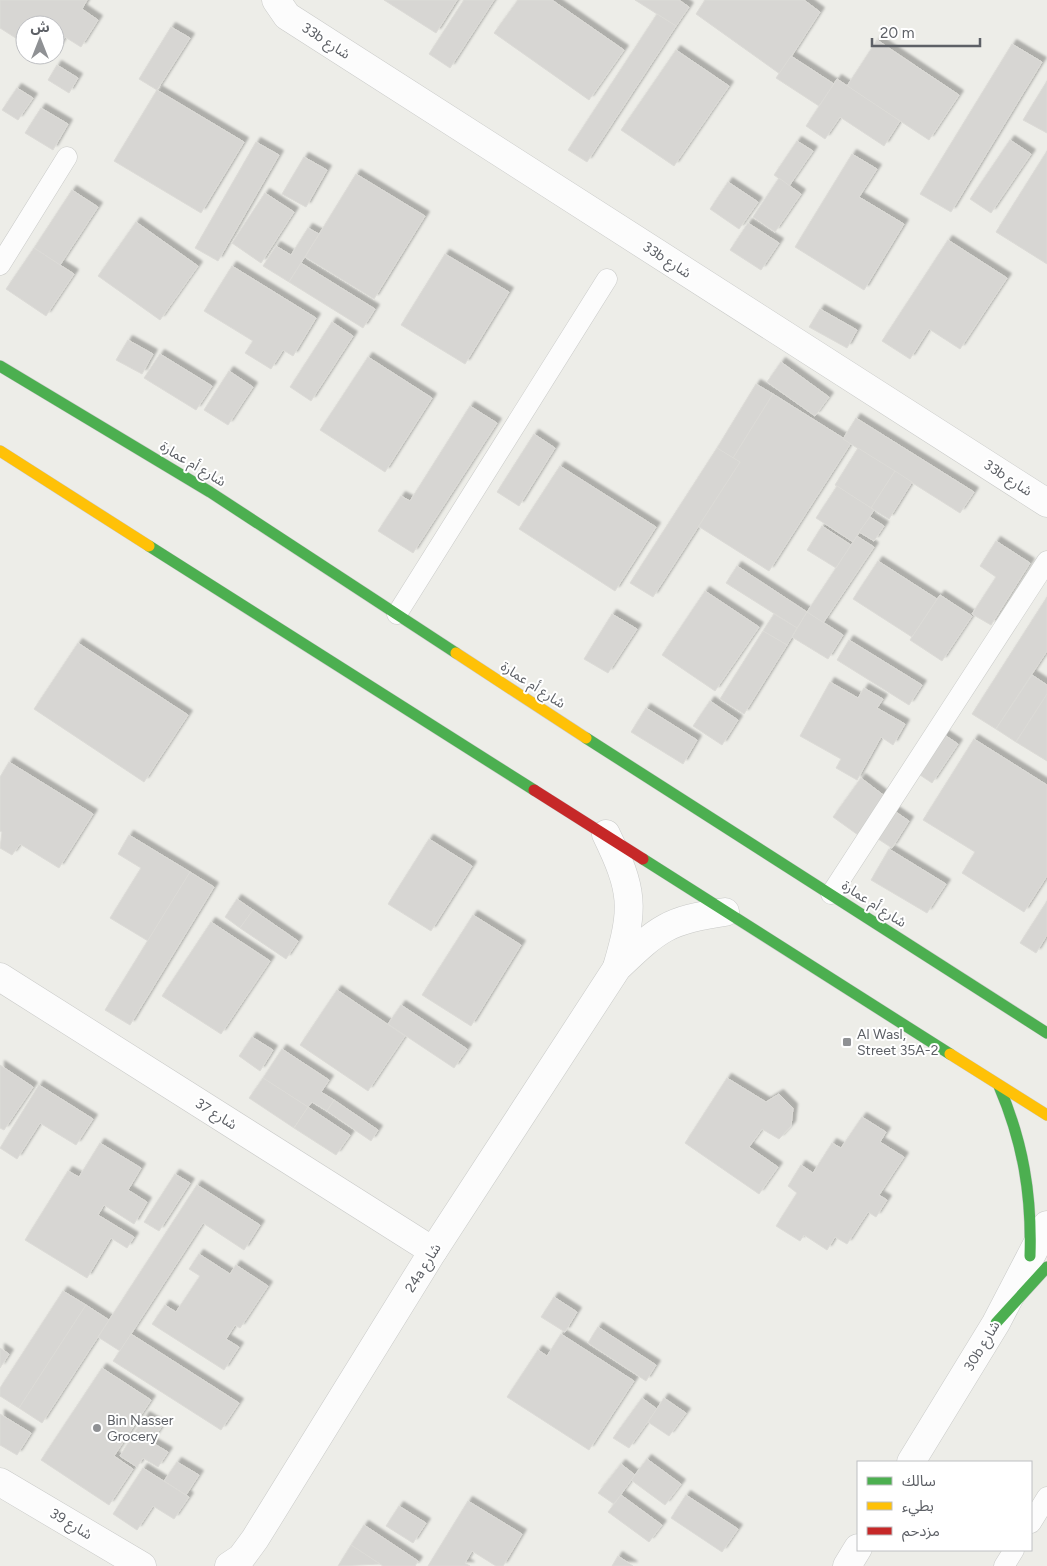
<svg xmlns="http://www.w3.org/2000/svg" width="1047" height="1566" viewBox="0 0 1047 1566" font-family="Figtree,'Noto Sans Arabic',sans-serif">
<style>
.building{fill:#d7d6d3;stroke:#dcdbd7;filter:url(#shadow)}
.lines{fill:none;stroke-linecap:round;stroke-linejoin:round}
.lane-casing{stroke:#c9cac8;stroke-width:21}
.street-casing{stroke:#c9cac8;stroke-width:29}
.fast-casing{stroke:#cacaca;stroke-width:12}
.slow-casing{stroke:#cacaca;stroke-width:12}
.jam-casing{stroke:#cacaca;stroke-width:12}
.lane{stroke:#fcfcfc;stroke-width:20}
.street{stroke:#fcfcfc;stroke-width:28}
.fast{stroke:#4caf50;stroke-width:11}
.slow{stroke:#ffc107;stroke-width:11}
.jam{stroke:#c62828;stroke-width:11}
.poi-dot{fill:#8f9194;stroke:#fff;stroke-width:2}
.labels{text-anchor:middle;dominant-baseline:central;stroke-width:4;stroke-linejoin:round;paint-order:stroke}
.street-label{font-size:14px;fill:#5d6066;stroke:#fff}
.poi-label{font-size:14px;fill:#5d6066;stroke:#fff;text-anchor:start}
</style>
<defs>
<filter id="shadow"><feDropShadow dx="4.5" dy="-4.5" stdDeviation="1" flood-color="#0004"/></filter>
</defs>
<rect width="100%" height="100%" fill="#edede8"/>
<g class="building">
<polygon points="0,0 87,0 82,9 98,20 81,47 65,37 55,53 55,25 25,25 25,44 0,28"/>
<polygon points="384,0 457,0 436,33"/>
<polygon points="464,0 494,0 450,68 429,54"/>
<polygon points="518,0 552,0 624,50 589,100 494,33"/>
<polygon points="635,0 679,0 689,7 676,26"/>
<polygon points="705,0 804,0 820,12 780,74 696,14"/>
<polygon points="657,14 676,26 587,162 568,150"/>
<polygon points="171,27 190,38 157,90 139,79"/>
<polygon points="877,40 959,95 929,140 847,86"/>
<polygon points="1012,44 1042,62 951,212 920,194"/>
<polygon points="676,50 729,86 674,166 621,130"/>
<polygon points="791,56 834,84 819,106 776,78"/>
<polygon points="57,65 78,78 69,93 48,80"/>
<polygon points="837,79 900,121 884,146 840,117 825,139 806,126"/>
<polygon points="1047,81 1047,133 1023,120"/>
<polygon points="17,88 33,98 18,120 2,110"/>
<polygon points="157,90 244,142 201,213 114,161"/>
<polygon points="41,108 68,124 53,150 25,133"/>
<polygon points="1010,140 1031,154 991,213 970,199"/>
<polygon points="797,141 813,151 789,186 774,175"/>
<polygon points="256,142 279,155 218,261 195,248"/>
<polygon points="1047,151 1047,264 996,232"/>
<polygon points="852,154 877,169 859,197 904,224 864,290 795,247"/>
<polygon points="304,157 327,170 306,207 282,194"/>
<polygon points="356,174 425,216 374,299 305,257"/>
<polygon points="779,178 801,194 775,232 753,217"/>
<polygon points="728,182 758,202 739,229 710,209"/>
<polygon points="72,190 98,207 60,265 34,248"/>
<polygon points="265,193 294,212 261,263 232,243"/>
<polygon points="136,222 198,266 160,320 98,276"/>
<polygon points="748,223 779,243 761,270 730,250"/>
<polygon points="308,228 319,234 289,282 263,266 276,246 291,255"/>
<polygon points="948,240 1007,278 960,349 929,329 910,359 882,341"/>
<polygon points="34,248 74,274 46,316 6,289"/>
<polygon points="445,254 509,292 465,364 401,325"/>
<polygon points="301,263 375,309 363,328 289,282"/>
<polygon points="232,266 316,318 293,356 283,350 271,369 245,353 253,341 204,311"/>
<polygon points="820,309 857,330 847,348 809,327"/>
<polygon points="332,322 353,336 311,401 290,387"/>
<polygon points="128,340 153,354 142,374 116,360"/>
<polygon points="160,354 212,386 196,410 144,378"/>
<polygon points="368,357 432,398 385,472 320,430"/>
<polygon points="781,362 829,397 815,416 767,382"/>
<polygon points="229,371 253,387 228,425 204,410"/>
<polygon points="756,384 773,394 733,458 717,448"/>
<polygon points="773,394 851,443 769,571 698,526 740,462 733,458"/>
<polygon points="470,406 497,423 413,553 378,531 401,496 410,501"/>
<polygon points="856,418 974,492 960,513 843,439"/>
<polygon points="534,434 555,448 519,506 497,492"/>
<polygon points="717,448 740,462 653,597 630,583"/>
<polygon points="858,448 895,471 871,508 835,485"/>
<polygon points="560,466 656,527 615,591 519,529"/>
<polygon points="895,471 912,482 889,519 871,508"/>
<polygon points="837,486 874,510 853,542 816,518"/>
<polygon points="870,517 884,526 874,541 859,532"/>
<polygon points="822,526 851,545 836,568 807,550"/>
<polygon points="857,536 874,547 823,623 807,612"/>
<polygon points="996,541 1030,563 991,625 972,614 996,577 980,566"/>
<polygon points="878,561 937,599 912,637 853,599"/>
<polygon points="737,566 807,612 797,628 726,583"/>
<polygon points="705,591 759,627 715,691 662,655"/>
<polygon points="940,595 972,616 942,661 910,640"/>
<polygon points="1047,597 1047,651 996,729 972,714"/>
<polygon points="807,612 843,635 828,659 792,637"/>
<polygon points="612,614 637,629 608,673 584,659"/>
<polygon points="774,614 797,628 787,645 763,631"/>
<polygon points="763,631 787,645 744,714 720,699"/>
<polygon points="849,640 922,685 909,705 837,660"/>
<polygon points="78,643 188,715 144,782 34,709"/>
<polygon points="1032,675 1047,685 1047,694 1016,742 996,729"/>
<polygon points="830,682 858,698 864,688 883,699 877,708 905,724 893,745 881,737 857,780 836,768 841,759 800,736"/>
<polygon points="1047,694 1047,761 1016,742"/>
<polygon points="710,701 738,720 722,745 693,726"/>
<polygon points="646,708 697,740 683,764 631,732"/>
<polygon points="940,732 958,744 932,783 914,771"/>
<polygon points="974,739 1047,785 1047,876 1024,912 962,873 975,852 923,820"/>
<polygon points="9,762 93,814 59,868 20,844 12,855 0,848 2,832 0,831 0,777"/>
<polygon points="861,778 886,797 858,835 833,817"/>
<polygon points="893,810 909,821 892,848 875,837"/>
<polygon points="129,835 190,872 148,941 110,918 141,868 118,854"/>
<polygon points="429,839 472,866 431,931 388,904"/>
<polygon points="889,849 946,884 927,913 871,880"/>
<polygon points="190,872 214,887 130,1025 105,1010"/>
<polygon points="237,899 253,910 240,928 225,917"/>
<polygon points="1047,901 1047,935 1036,953 1020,943"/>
<polygon points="253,910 298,941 286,959 240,928"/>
<polygon points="473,915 521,945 471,1026 422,995"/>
<polygon points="211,922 270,961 221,1034 162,996"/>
<polygon points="337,990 405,1036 368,1091 300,1045"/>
<polygon points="401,1005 467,1049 454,1068 388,1024"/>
<polygon points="252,1037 273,1050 260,1071 239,1056"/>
<polygon points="282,1049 329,1080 321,1092 334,1100 327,1111 312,1102 308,1107 263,1078"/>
<polygon points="0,1065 33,1087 4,1130 0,1128"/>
<polygon points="263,1078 308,1107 294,1128 249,1098"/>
<polygon points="727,1078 766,1102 779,1094 793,1108 791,1126 779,1139 762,1129 749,1147 778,1167 759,1194 685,1143"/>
<polygon points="39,1085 93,1119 76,1145 40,1123 17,1159 0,1148"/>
<polygon points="334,1100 378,1130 371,1141 327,1111"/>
<polygon points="308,1107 350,1135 336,1155 294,1128"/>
<polygon points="862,1117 886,1132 880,1142 904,1157 879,1195 887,1200 876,1217 868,1212 847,1244 835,1237 827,1250 804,1235 800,1241 776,1226 797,1193 788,1186 801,1165 813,1173 832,1143 841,1148"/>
<polygon points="100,1143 141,1168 128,1190 147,1202 134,1224 104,1205 98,1215 134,1237 127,1248 111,1238 87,1278 25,1240 68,1171 79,1177"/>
<polygon points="175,1174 190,1183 159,1231 144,1222"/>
<polygon points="197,1185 260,1225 244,1250 203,1223 120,1351 98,1337"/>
<polygon points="199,1254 230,1274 236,1265 268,1286 240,1328 235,1325 226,1339 239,1347 224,1370 152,1324 165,1305 176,1312 200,1276 189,1269"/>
<polygon points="63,1291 86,1305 19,1408 0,1396 0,1388"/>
<polygon points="554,1297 577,1312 565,1332 541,1317"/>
<polygon points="86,1305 109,1320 42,1423 19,1408"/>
<polygon points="598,1327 656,1365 646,1381 588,1343"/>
<polygon points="131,1334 239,1403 221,1430 113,1361"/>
<polygon points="561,1334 634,1381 589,1450 507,1397 538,1350 547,1356"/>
<polygon points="0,1348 9,1354 0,1368"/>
<polygon points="102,1368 151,1400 114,1456 133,1469 109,1505 41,1460"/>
<polygon points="642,1398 657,1409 629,1448 613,1438"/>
<polygon points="664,1398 686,1413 669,1436 648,1422"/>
<polygon points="0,1414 31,1433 17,1455 0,1445"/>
<polygon points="145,1416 162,1426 151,1442 168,1452 158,1467 143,1458 137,1467 120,1456"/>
<polygon points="647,1459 681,1484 665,1505 631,1480"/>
<polygon points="177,1462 199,1475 186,1495 164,1481"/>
<polygon points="621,1464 635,1475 614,1504 598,1493"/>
<polygon points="143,1468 189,1497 174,1519 153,1506 137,1530 113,1514"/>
<polygon points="621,1495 662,1525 649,1542 608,1512"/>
<polygon points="686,1495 738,1529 722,1552 671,1518"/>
<polygon points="468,1501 522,1534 503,1566 496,1566 472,1551 465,1563 470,1566 428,1566"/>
<polygon points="399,1506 426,1523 413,1543 386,1526"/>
<polygon points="364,1525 418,1561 415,1566 383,1566 351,1545"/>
<polygon points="351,1545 380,1564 338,1566"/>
<polygon points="618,1556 633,1566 612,1566"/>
</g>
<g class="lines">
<g class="lane-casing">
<g id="lane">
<polyline points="0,265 67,157"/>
<polyline points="397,614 607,279"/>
<polyline points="831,894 1047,561"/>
<polyline points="1031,1523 1047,1497"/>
<polyline points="1004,1566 1014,1550"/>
</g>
</g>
<g class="street-casing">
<g id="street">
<polyline points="276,0 287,16 1047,503"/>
<path d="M606,834C633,890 635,907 617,967"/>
<polyline points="0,977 433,1251"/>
<polyline points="911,1462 996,1323 1047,1225"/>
<polyline points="0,1482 142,1566"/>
<path d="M229,1566L241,1558L255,1539L433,1251L617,968C658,929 667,920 725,912"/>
<polyline points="847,1566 858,1548"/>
</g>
</g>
<g class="fast-casing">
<g id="fast">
<polyline points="0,366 210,492 456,653"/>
<polyline points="149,546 534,790"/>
<polyline points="586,738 1047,1033"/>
<polyline points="643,859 950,1054"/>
<path d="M999,1086C1023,1142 1032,1195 1030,1256"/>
<polyline points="996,1323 1047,1267"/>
</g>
</g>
<g class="slow-casing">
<g id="slow">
<polyline points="0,451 149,546"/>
<polyline points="456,653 586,738"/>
<polyline points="950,1054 1047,1115"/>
</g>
</g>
<g class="jam-casing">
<polyline id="jam" points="534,790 643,859"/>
</g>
<use href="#lane" class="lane"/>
<use href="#street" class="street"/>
<use href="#fast" class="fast"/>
<use href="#slow" class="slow"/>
<use href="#jam" class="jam"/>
</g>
<g class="poi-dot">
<rect x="842" y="1037" width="10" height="10" rx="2.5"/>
<circle cx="97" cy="1428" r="5"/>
</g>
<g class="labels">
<g class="street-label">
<text transform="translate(326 41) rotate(33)">33b شارع</text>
<text transform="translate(667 260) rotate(33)">33b شارع</text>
<text transform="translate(193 464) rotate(31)">شارع أم عمارة</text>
<text transform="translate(1008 478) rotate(33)">33b شارع</text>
<text transform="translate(533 685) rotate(33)">شارع أم عمارة</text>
<text transform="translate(874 904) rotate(33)">شارع أم عمارة</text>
<text transform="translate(216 1114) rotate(32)">شارع 37</text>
<text transform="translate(423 1268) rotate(-58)">24a شارع</text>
<text transform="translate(982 1346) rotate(-59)">30b شارع</text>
<text transform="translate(71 1524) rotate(31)">شارع 39</text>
</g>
<g class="poi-label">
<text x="857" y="1034">Al Wasl,<tspan x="857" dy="16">Street 35A-2</tspan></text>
<text x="107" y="1420">Bin Nasser<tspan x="107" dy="16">Grocery</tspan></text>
</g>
</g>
<rect x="857" y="1461" width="175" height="90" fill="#ffffff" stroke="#bebfc2"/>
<rect x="867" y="1477" width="25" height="8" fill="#4caf50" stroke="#bebfc2"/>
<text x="902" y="1486" font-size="15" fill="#5d6066">سالك</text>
<rect x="867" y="1502" width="25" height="8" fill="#ffc107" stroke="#bebfc2"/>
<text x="902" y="1511" font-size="15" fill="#5d6066">بطيء</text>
<rect x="867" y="1527" width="25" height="8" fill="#c62828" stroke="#bebfc2"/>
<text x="902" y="1536" font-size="15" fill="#5d6066">مزدحم</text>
<g transform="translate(40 40)"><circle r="24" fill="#ffffff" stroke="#bebfc2"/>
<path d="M0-4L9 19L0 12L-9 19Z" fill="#8f9194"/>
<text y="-8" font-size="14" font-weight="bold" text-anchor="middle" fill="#5d6066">ش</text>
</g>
<path d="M872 38v8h108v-8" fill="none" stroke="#5d6066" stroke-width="2.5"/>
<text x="880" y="38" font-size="15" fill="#5d6066" stroke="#ffffff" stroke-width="4" paint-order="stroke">20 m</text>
</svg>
